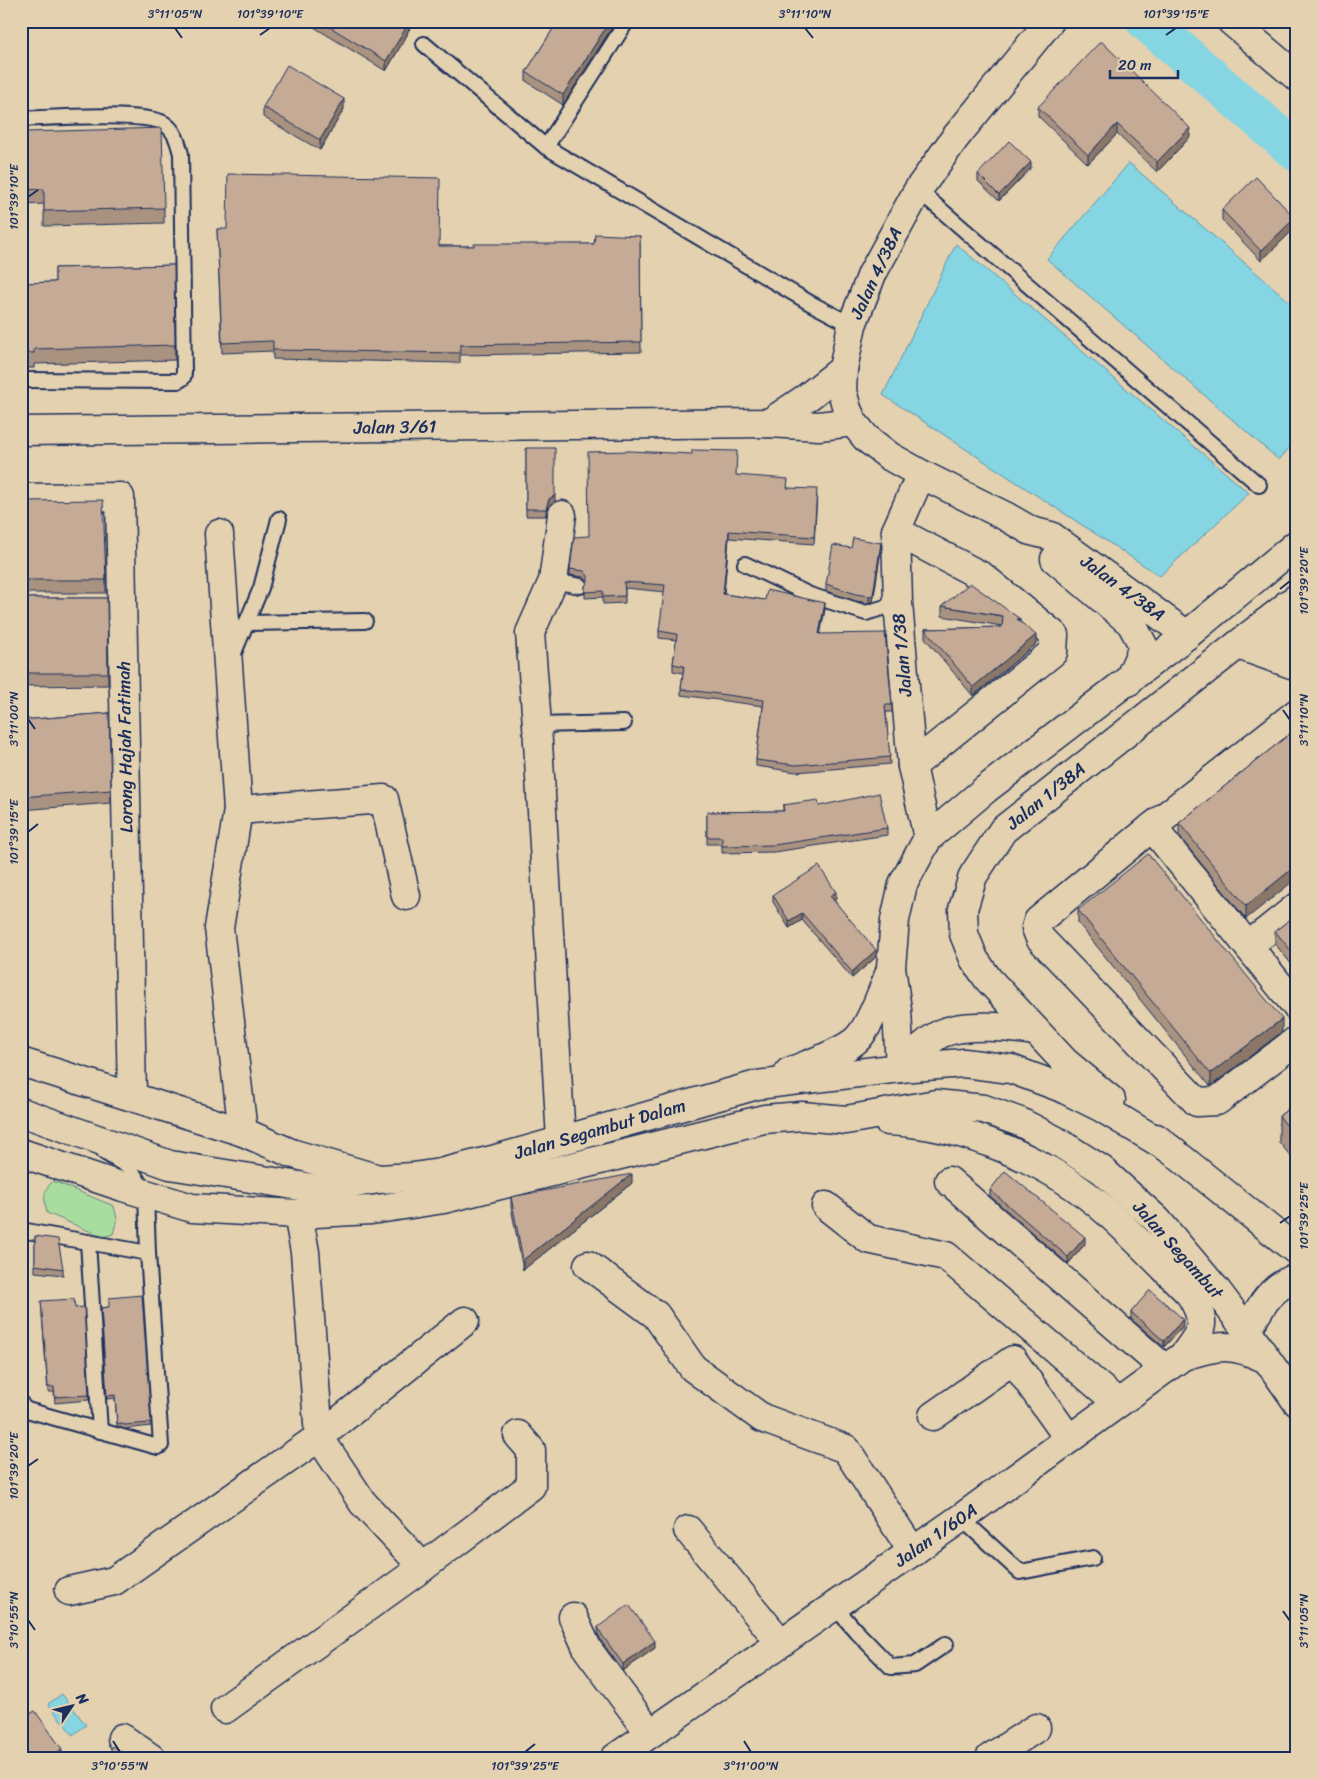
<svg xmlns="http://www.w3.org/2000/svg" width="1318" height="1779" viewBox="0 0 1318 1779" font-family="Sriracha,sans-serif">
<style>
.green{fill:#a9dda0;stroke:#62867f}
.water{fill:#85d5e2;stroke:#5b93ad}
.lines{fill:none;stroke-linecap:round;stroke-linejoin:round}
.river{stroke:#85d5e2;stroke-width:40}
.lane-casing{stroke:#1b2f5e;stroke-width:18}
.street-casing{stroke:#1b2f5e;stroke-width:31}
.secondary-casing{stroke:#1b2f5e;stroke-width:31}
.lane{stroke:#e4d1af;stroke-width:14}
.street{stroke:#e4d1af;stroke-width:28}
.secondary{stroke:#e4d1af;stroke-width:28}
.wall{fill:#a99280;stroke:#1b2f5e}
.shaded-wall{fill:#8a7768;stroke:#1b2f5e}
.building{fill:#c5aa95;stroke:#1b2f5e}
.ticks{fill:none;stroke:#1b2f5e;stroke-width:2}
.labels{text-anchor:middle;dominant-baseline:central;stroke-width:5;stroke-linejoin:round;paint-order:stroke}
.street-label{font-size:18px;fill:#1b2f5e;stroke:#e4d1af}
.neatline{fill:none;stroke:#1b2f5e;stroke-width:2}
.ticks-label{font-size:12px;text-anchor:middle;fill:#1b2f5e}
</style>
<rect width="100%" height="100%" fill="#e4d1af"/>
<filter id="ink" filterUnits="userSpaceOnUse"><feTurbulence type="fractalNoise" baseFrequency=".02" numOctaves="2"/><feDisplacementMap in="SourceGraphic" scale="10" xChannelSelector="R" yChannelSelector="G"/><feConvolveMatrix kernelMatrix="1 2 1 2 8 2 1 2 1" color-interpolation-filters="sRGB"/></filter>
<g filter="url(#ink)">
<path class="green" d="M53,1181L114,1206L117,1219L113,1234L103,1237L47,1213C44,1199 42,1192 53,1181Z"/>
<g class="water">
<polygon points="1129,163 1297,308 1297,439 1279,460 1047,259"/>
<polygon points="956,244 1249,493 1160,576 883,395"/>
<polygon points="62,1694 86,1725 73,1735 48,1704"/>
</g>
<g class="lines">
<polyline class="river" points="1146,21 1297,152"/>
<g class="lane-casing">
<g id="lane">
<polyline points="424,44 546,147 810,303 852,325"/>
<path d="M21,119C48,118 147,111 165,124C175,131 178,142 181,154L184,373L183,378L178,381L21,380"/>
<polyline points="546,147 627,21"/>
<polyline points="918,190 1259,485"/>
<polyline points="745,564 810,595 866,613 898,603"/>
<polyline points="553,581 580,586"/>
<polyline points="246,623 365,621"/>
<polyline points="233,655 261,588 279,519"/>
<polyline points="537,725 624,723"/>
<polyline points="21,1230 148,1253"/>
<polyline points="88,1242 100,1431"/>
<polyline points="21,1403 22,1406 27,1410 158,1447 161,1445 148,1253 146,1194 130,1168 104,1152"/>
<polyline points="961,1518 1020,1572 1093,1558"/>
<polyline points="834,1606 856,1631 891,1667 915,1665 946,1644"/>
</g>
</g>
<g class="street-casing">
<g id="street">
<polyline points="1050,21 955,138 918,190 872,274 852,325 843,369 842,391 847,409 853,422 866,438 889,456 921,474 1005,516 1031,531 1051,536 1187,635"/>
<polyline points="769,423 809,396 843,369"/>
<polyline points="21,431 769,423 819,426 853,422"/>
<polyline points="921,474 896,531 898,603 912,766 928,838"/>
<polyline points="21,498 120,497 132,1096"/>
<polyline points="896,531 983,577 1054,635 1053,652 912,766"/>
<polyline points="219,534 238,810 219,928 243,1132"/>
<polyline points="1055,559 1131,623 1143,645 1139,657 1128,682"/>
<polyline points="1265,623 1297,662"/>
<polyline points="1297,713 1152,827 1038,921 1036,928 1040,938 1197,1102 1217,1101 1297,1040"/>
<polyline points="238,810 384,799 406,896"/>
<polyline points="1152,827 1297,1007"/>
<polyline points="1248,946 1297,907"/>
<polyline points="21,1062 243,1132 291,1153 379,1179"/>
<polyline points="561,1140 537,725 530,633 553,581 562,515"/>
<polyline points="949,1181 1165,1369"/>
<polyline points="826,1206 868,1239 946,1256 1118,1403"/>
<polyline points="298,1214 305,1252 319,1437 363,1503 423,1567"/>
<polyline points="588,1265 656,1315 693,1368 762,1418 846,1449 913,1552"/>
<polyline points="933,1416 1013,1360 1069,1439"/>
<polyline points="688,1530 781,1643"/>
<polyline points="69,1591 114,1581 319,1437 465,1321"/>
<polyline points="573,1617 588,1650 650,1733"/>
<polyline points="225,1709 423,1567 531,1486 531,1450 518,1435"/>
<polyline points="122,1738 151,1758"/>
<path d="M615,1758L961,1518L1183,1356C1218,1345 1232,1342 1266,1359"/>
<polyline points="990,1758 1036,1728"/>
</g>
</g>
<g class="secondary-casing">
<g id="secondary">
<polyline points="1231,21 1297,77"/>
<polyline points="1288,604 1297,646"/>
<polyline points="1238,645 1297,666"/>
<polyline points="900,1068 897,1010 891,967 895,920 903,884 928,838 986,789 1187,635 1297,544"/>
<path d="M900,1068C913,1056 926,1041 942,1033C966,1023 1010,1027 1035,1031"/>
<path d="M789,1072C808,1064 839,1054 855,1041C870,1029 884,987 891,969"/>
<polyline points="1111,1100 1065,1062 988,979 974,959 964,934 963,909 973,876 1003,830 1297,598"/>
<polyline points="21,1112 170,1165 318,1189 379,1179 413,1177 440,1173 496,1159 757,1085 900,1068 964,1063 1011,1069 1062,1088 1102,1108 1170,1149"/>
<path d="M888,1121C963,1124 1050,1161 1106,1211C1135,1237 1162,1266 1190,1294C1208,1323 1203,1330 1183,1356"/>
<polyline points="1156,1138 1297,1251"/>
<polyline points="21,1153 123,1187 192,1208 298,1214 371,1210 444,1199 764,1119 802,1116 846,1120 936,1104 984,1109 1020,1122 1055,1140 1102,1170 1157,1220 1217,1291 1247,1331 1297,1402"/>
<path d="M1247,1331C1259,1309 1271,1285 1297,1278"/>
</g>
</g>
<use href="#lane" class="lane"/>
<use href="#street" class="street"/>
<use href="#secondary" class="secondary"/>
</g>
<g class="wall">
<polygon points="304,21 414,21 407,33 407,35 386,71"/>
<polygon points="558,21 616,21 563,105 526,81 526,72"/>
<polygon points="263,107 344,109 320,150 263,117"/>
<polygon points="1038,107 1190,137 1157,172 1117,134 1088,164 1038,116"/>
<polygon points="21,119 26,132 164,208 164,223 44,226 44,204 21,205"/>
<polygon points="1031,168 999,201 978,181 978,174"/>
<polygon points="1222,210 1295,228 1261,261 1222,220"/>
<polygon points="217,229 439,246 474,246 594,244 640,236 641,352 460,355 460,363 273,359 273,351 222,353"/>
<polygon points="174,265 175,360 34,364 34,368 21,368 21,283 55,282 55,268"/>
<polygon points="526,448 555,502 549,506 546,516 526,516"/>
<polygon points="737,475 788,488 817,496 814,544 729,538 724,594 825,609 820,634 892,705 892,712 886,712 890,764 796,772 756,766 756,760 763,706 681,695 681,689 683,673 673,671 673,664 676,640 659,638 659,631 665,592 625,588 625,603 603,604 603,597 585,598 585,586 588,582 584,577 570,575 570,569"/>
<polygon points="21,501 106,580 106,593 21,593"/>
<polygon points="851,548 881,549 873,602 869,603 856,601 826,591 826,584"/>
<polygon points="21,598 107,598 108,685 21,686"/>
<polygon points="942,606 1020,619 1020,621 1036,644 973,696 925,638 925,629 1002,627 1002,626 942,616"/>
<polygon points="109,713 111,803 21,810 21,720"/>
<polygon points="1297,728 1246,919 1179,836 1179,823"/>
<polygon points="783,805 819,806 887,828 887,835 774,852 722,853 722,844 707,844 707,812 783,811"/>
<polygon points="773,895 836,899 834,900 876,957 852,978 802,920 789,928 773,902"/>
<polygon points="1078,910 1282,1032 1211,1086 1210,1086 1078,923"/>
<polygon points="1297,914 1297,971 1275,944 1275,931"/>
<polygon points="1297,1102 1297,1164 1279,1142 1279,1116"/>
<polygon points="632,1183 523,1270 511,1207 511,1197"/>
<polygon points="990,1190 1085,1244 1068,1264 990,1196"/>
<polygon points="35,1236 63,1269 63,1275 35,1272"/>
<polygon points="142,1295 151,1426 125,1429 117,1426 115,1398 107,1399 101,1308 109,1307"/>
<polygon points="41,1301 75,1308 89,1395 89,1400 55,1403 54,1392 48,1392"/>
<polygon points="1131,1312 1183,1326 1164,1347 1131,1319"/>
<polygon points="598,1627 655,1648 623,1671 602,1642 598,1634"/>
</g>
<g class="shaded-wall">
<polygon points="408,21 414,21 407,33 407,35 386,71 386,61"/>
<polygon points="610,21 616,21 563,105 563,95"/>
<polygon points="344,99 344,109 320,150 320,140"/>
<polygon points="1117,124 1117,134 1088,164 1088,155"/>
<polygon points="1190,128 1190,137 1157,172 1157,162"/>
<polygon points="1031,162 1031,168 999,201 999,195"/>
<polygon points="1295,218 1295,228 1261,261 1261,251"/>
<polygon points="555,495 555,502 549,506 546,516 546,509 549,499"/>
<polygon points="729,531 729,538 723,600 723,594"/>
<polygon points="881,543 881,549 873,602 869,603 869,596"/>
<polygon points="825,603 825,609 819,641 819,634"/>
<polygon points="1036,635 1036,644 973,696 973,687"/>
<polygon points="1297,865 1297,878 1246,919 1246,906"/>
<polygon points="836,892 836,899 830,902 830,896"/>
<polygon points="802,913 802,920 789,928 789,921"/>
<polygon points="876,950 876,957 852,978 852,972"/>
<polygon points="1282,1019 1282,1032 1211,1086 1211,1073"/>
<polygon points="632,1174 632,1183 523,1270 523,1260"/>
<polygon points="1085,1237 1085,1244 1068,1264 1068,1257"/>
<polygon points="1183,1319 1183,1326 1164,1347 1164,1341"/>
<polygon points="655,1641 655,1648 623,1671 623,1664"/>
<polygon points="62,1749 62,1758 53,1758"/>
</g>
<g class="building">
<polygon points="320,21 408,21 406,25 407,26 386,61"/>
<polygon points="558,21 610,21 563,95 526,72"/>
<polygon points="1101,41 1190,128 1157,162 1117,124 1088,155 1038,107"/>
<polygon points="287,65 344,99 320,140 263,107"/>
<polygon points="21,119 25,119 26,132 162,128 164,208 44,211 44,189 21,190"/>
<polygon points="1009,141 1031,162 999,195 978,174"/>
<polygon points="228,174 440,178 439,246 474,246 474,244 594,244 595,234 640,236 641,342 460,345 460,353 273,350 273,341 222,343 217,229 227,229"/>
<polygon points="1256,177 1295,218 1261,251 1222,210"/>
<polygon points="174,265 175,345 34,349 34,353 21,353 21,283 55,282 55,268"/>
<polygon points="526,448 555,448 555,495 549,499 546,509 526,509"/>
<polygon points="692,450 737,451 736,475 788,479 787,488 817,489 814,537 729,531 723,594 765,600 767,590 825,603 819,634 885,633 892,705 885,705 890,757 796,765 756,760 764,700 681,689 684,666 673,664 677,634 659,631 665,585 624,582 625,596 603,597 603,591 585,592 585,586 588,581 588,576 584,571 570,569 574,537 589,536 588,452 630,451 692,454"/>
<polygon points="103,500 106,580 21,580 21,501"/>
<polygon points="853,538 881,543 873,595 869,596 856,594 826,584 833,545 851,548"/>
<polygon points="970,583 1020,619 1017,619 1036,635 973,687 925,629 1002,627 1003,616 942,606"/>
<polygon points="21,598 107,598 108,673 21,673"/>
<polygon points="109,713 111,790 21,797 21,720"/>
<polygon points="1297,728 1297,865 1246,906 1179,823"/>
<polygon points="879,793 887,828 774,845 722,846 722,837 707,837 707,812 784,811 783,805 818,800 819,806"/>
<polygon points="1148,854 1282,1019 1211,1073 1210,1073 1078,910"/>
<polygon points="819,866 836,892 830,896 876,950 852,972 802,913 789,921 773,895"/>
<polygon points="1297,914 1297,958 1275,931"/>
<polygon points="1297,1102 1297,1138 1279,1116"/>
<polygon points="1005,1171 1085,1237 1068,1257 990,1190"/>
<polygon points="632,1174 523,1260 511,1197"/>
<polygon points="35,1236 58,1239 63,1269 35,1265"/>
<polygon points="1150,1290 1183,1319 1164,1341 1131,1312"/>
<polygon points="142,1295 151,1423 125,1425 117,1423 115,1395 107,1396 101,1308 109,1307 109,1298"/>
<polygon points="74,1299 75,1308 84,1307 89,1395 55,1397 54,1387 48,1387 41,1301"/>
<polygon points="629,1605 655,1641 623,1664 602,1635 598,1627"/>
<polygon points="35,1711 62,1749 53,1758 21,1758 21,1719"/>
<polygon points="113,1746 130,1758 106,1758"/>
</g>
</g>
<path class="ticks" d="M175,28L182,38M805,28L813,38M260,35L270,28M1166,35L1176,28M28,197L38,190M1280,589L1290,581M1283,710L1290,720M28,719L35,729M28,832L38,824M1280,1223L1290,1216M28,1466L38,1459M1283,1611L1290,1621M28,1620L35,1630M113,1741L120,1752M744,1741L751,1752M525,1752L535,1744"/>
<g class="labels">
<g class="street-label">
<text transform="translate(876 273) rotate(-65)">Jalan 4/38A</text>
<text transform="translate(395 427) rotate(-1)">Jalan 3/61</text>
<text transform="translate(1123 588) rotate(36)">Jalan 4/38A</text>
<text transform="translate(902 655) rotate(-95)">Jalan 1/38</text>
<text transform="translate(125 747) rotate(-91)">Lorong Hajah Fatimah</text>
<text transform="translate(1046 796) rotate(-39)">Jalan 1/38A</text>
<text transform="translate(600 1129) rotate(-16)">Jalan Segambut Dalam</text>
<text transform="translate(1178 1250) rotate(48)">Jalan Segambut</text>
<text transform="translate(936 1535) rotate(-35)">Jalan 1/60A</text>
</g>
</g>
<rect width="1318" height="1779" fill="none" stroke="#e4d1af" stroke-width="55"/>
<g transform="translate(72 1706) rotate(55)" stroke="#e4d1af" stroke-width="4" paint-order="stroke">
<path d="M0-4L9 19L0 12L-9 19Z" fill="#1b2f5e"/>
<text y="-8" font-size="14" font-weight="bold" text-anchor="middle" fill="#1b2f5e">N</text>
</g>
<path d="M1110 70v8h68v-8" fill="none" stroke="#1b2f5e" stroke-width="2.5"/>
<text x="1118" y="70" font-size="15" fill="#1b2f5e" stroke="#e4d1af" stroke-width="4" paint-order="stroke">20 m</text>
<rect x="28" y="28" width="1262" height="1724" class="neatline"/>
<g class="ticks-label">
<text x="175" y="18">3°11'05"N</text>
<text x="270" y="18">101°39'10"E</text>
<text x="805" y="18">3°11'10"N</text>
<text x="1176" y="18">101°39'15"E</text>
<text transform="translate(14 197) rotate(-90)" y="4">101°39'10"E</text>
<text transform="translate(1304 581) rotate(-90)" y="4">101°39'20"E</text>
<text transform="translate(14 719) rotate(-90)" y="4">3°11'00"N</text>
<text transform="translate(1304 720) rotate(-90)" y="4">3°11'10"N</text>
<text transform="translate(14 832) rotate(-90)" y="4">101°39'15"E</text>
<text transform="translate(1304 1216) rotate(-90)" y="4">101°39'25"E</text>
<text transform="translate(14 1466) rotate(-90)" y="4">101°39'20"E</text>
<text transform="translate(14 1620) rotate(-90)" y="4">3°10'55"N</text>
<text transform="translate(1304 1621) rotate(-90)" y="4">3°11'05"N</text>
<text x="120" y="1770">3°10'55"N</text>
<text x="525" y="1770">101°39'25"E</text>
<text x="751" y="1770">3°11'00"N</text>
</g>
</svg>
